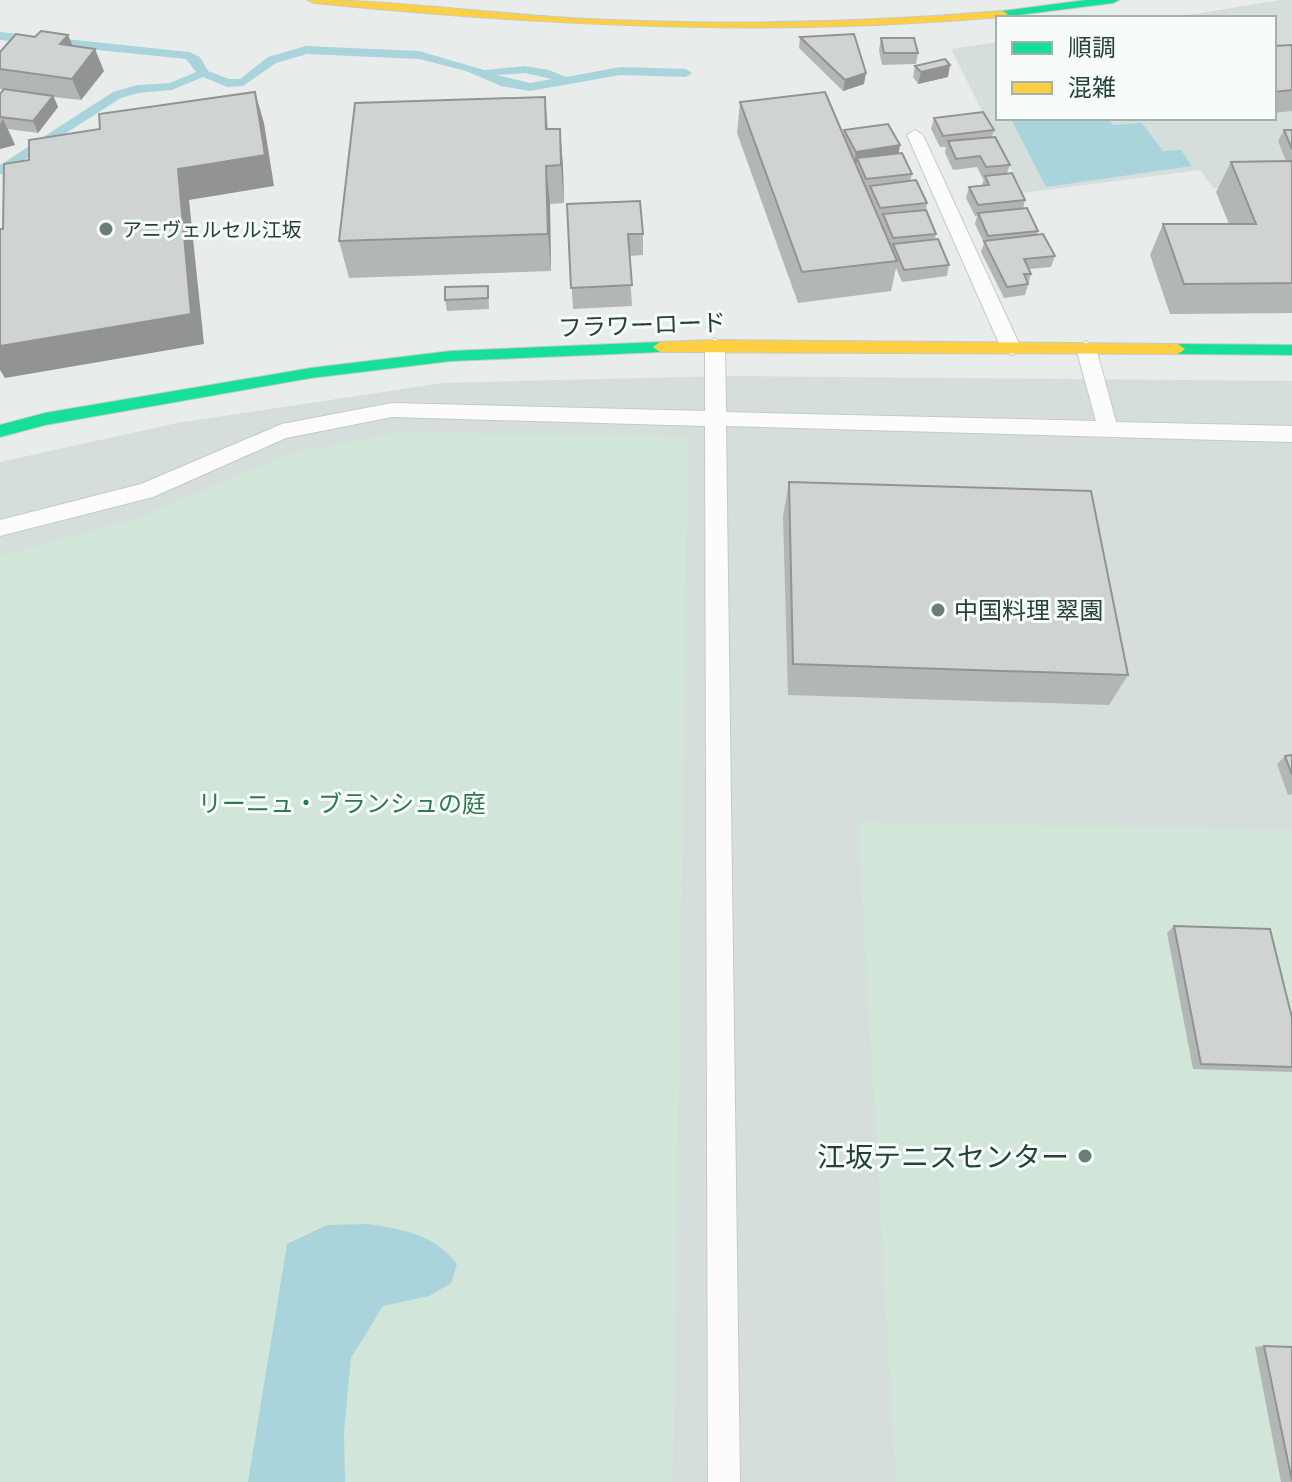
<svg xmlns="http://www.w3.org/2000/svg" width="1292" height="1482" viewBox="0 0 1292 1482" font-family="Ubuntu,'Noto Sans JP',sans-serif">
<style>
.built{fill:#d6dedb}
.green{fill:#d1e6d8}
.water{fill:#a9d4db}
.lines{fill:none;stroke-linecap:round;stroke-linejoin:round}
.stream{fill:#a9d4db;fill-rule:evenodd}
.lane-casing{stroke:#c5cac8;stroke-width:2}
.fast-casing{stroke:#c3cbc8;stroke-width:2}
.slow-casing{stroke:#c3cbc8;stroke-width:2}
.lane{fill:#fcfcfc;fill-rule:evenodd}
.fast{fill:#16e098;fill-rule:evenodd}
.slow{fill:#ffcf43;fill-rule:evenodd}
.wall{fill:#b2b6b5}
.shaded-wall{fill:#919493}
.building{fill:#cfd4d2;stroke:#919493;stroke-width:2}
.poi-dot{fill:#697e78;stroke:#f7fbf9;stroke-width:3}
.labels{text-anchor:middle;dominant-baseline:central;stroke-width:6;stroke-linejoin:round;paint-order:stroke}
.far-poi-label{font-size:20px;fill:#24423a;stroke:#f7fbf9;text-anchor:start}
.street-label{font-size:24px;fill:#24423a;stroke:#f7fbf9}
.poi-label{font-size:24px;fill:#24423a;stroke:#f7fbf9;text-anchor:start}
.park-label{font-size:24px;fill:#2d7a4b;stroke:#f7fbf9}
.near-poi-label{font-size:28px;fill:#24423a;stroke:#f7fbf9;text-anchor:end}
</style>
<rect width="100%" height="100%" fill="#e8edeb"/>
<g class="built">
<polygon points="1280,0 1292,0 1292,186 1213,188 1200,170 1023,193 951,49 998,42 998,118 1274,118 1274,18 1170,18"/>
<polygon points="723,376 1292,381 1292,1482 0,1482 0,462 177,423 442,383"/>
</g>
<g class="green">
<polygon points="401,432 688,437 673,1482 0,1482 0,556 138,518 290,453"/>
<polygon points="858,822 1292,830 1292,1482 896,1482"/>
</g>
<g class="water">
<polygon points="1107,118 1113,125 1142,123 1163,151 1181,150 1192,166 1046,187 1011,119"/>
<path d="M368,1224C402,1229 436,1235 457,1264L451,1283L429,1296L383,1306L351,1358L344,1431L345,1482H248L287,1244L327,1225Z"/>
</g>
<g class="lines">
<path class="stream" d="M0,32L189,52L200,57L208,71L229,79H240L268,57L306,46L419,51L484,70L525,66L549,70L566,77L620,67L686,69L692,73L686,77L620,75L530,91L501,86L466,71L419,59L307,54L276,63L243,86L227,87L203,77L172,90L138,93L121,98L0,175V165L113,92L137,85L170,83L196,72L186,59L0,40ZM525,73L552,79L530,83L496,75Z"/>
<g class="lane-casing">
<g id="lane">
<polygon points="915,130 923,135 1021,348 1018,353 1011,355 1001,348 907,135"/>
<polygon points="715,338 725,345 726,412 1096,421 1076,348 1086,341 1096,348 1116,422 1292,426 1292,442 726,426 740,1482 708,1482 705,426 392,417 286,438 153,497 0,536 0,520 141,484 282,424 392,403 705,411 705,345"/>
</g>
</g>
<g class="fast-casing">
<g id="fast">
<polygon points="1086,0 1119,0 1113,3 1002,17 996,14 1002,11"/>
<polygon points="660,342 667,347 660,352 451,361 311,378 45,425 0,437 0,425 45,413 311,368 451,351"/>
<polygon points="1178,344 1292,345 1292,355 1178,354 1171,349"/>
</g>
</g>
<g class="slow-casing">
<g id="slow">
<path d="M308,0C395,0 483,13 570,18C714,26 858,23 1002,11L1008,14L1002,17C770,37 545,26 314,3Z"/>
<polygon points="715,340 1178,344 1185,349 1178,354 660,352 653,347 660,342"/>
</g>
</g>
<use href="#lane" class="lane"/>
<use href="#fast" class="fast"/>
<use href="#slow" class="slow"/>
</g>
<g class="wall">
<polygon points="68,35 73,46 104,71 81,100 54,97 58,107 38,133 8,129 15,145 0,149 0,94 4,90 0,89 0,52 35,37"/>
<polygon points="800,37 864,84 843,91 799,48"/>
<polygon points="881,38 918,53 916,64 882,65 879,50"/>
<polygon points="1292,45 1292,111 1274,113 1274,46"/>
<polygon points="915,66 948,77 918,84 913,77"/>
<polygon points="545,97 548,129 560,129 563,167 564,203 550,204 551,271 349,278 339,241"/>
<polygon points="740,102 844,136 844,130 900,145 898,153 912,174 910,181 927,203 926,210 936,234 935,239 949,265 947,276 902,282 896,268 891,291 798,303 737,133"/>
<polygon points="934,118 994,130 992,137 1010,165 1007,173 1025,200 1023,209 1038,231 1037,234 1055,256 1051,267 1029,269 1031,274 1025,295 1004,298 981,252 984,243 975,224 977,216 975,216 966,198 969,187 982,186 984,178 983,179 977,167 953,170 945,153 946,147 940,147 931,129"/>
<polygon points="1284,130 1292,130 1292,313 1170,314 1150,255 1163,224 1229,224 1216,192 1231,162 1286,161 1278,141"/>
<polygon points="567,204 643,234 643,255 629,256 632,306 573,309"/>
<polygon points="488,286 489,309 447,311 445,300"/>
<polygon points="789,482 1128,675 1109,705 788,695 783,516"/>
<polygon points="1292,755 1292,794 1288,795 1277,764 1285,756"/>
<polygon points="1174,926 1292,1018 1292,1072 1193,1069 1167,933"/>
<polygon points="1264,1346 1292,1482 1281,1482 1255,1347"/>
</g>
<g class="shaded-wall">
<polygon points="68,35 77,57 60,44"/>
<polygon points="95,49 104,71 81,100 72,79"/>
<polygon points="950,65 948,77 918,84 921,72"/>
<polygon points="866,73 864,84 843,91 845,80"/>
<polygon points="255,92 264,123 274,186 189,200 204,344 5,378 0,370 0,346"/>
<polygon points="53,96 58,107 38,133 33,121"/>
<polygon points="3,119 15,145 0,149 0,124"/>
<polygon points="560,129 563,167 564,203 561,165"/>
<polygon points="900,145 898,157 857,158 857,163 854,163 856,152"/>
<polygon points="546,166 550,204 551,271 548,234"/>
</g>
<g class="building">
<polygon points="41,31 68,35 60,44 95,49 72,79 0,69 0,52 16,34 35,37"/>
<polygon points="854,34 866,73 845,80 800,37"/>
<polygon points="881,38 914,38 918,53 884,53"/>
<polygon points="1292,45 1292,90 1274,92 1274,46"/>
<polygon points="945,59 950,65 921,72 915,66"/>
<polygon points="4,89 53,96 33,121 0,117 0,94"/>
<polygon points="255,92 265,155 178,169 191,314 0,346 0,229 3,229 4,164 29,160 29,140 100,129 99,114"/>
<polygon points="825,92 897,261 802,272 740,102"/>
<polygon points="545,97 546,129 560,129 561,165 546,166 548,234 339,241 355,103"/>
<polygon points="983,112 994,130 943,136 934,118"/>
<polygon points="888,124 900,145 856,152 844,130"/>
<polygon points="1284,130 1292,130 1292,149"/>
<polygon points="995,137 1010,165 986,167 980,156 956,159 948,141"/>
<polygon points="902,153 912,174 866,179 857,158"/>
<polygon points="1292,161 1292,283 1184,284 1163,224 1256,224 1231,162"/>
<polygon points="1012,173 1025,200 978,205 969,187 989,185 985,176"/>
<polygon points="916,180 927,203 880,208 870,186"/>
<polygon points="640,201 643,234 628,234 632,285 571,288 567,204"/>
<polygon points="1027,208 1038,231 988,236 978,213"/>
<polygon points="926,210 936,234 893,238 883,214"/>
<polygon points="1043,234 1055,256 1024,259 1031,274 1024,274 1028,284 1007,287 984,241"/>
<polygon points="938,239 949,265 904,270 893,244"/>
<polygon points="488,286 488,298 445,300 445,287"/>
<polygon points="789,482 1091,491 1128,675 793,664"/>
<polygon points="1292,755 1292,775 1285,756"/>
<polygon points="1174,926 1270,929 1292,1018 1292,1067 1201,1064"/>
<polygon points="1264,1346 1292,1347 1292,1481"/>
</g>
<g class="poi-dot">
<circle cx="106" cy="229" r="8"/>
<circle cx="938" cy="610" r="8"/>
<circle cx="1085" cy="1156" r="8"/>
</g>
<g class="labels">
<g class="far-poi-label">
<text x="122" y="229">アニヴェルセル江坂</text>
</g>
<g class="street-label">
<text transform="translate(642 325) rotate(-2)">フラワーロード</text>
</g>
<g class="poi-label">
<text x="954" y="610">中国料理 翠園</text>
</g>
<g class="park-label">
<text x="342" y="803">リーニュ・ブランシュの庭</text>
</g>
<g class="near-poi-label">
<text x="1069" y="1156">江坂テニスセンター</text>
</g>
</g>
<rect x="996" y="16" width="280" height="104" fill="#f7fbf9" stroke="#a3b1ad" stroke-width="2"/>
<rect x="1012" y="42" width="40" height="12" fill="#16e098" stroke="#a3b1ad" stroke-width="2"/>
<text x="1068" y="56" font-size="24" fill="#24423a">順調</text>
<rect x="1012" y="82" width="40" height="12" fill="#ffcf43" stroke="#a3b1ad" stroke-width="2"/>
<text x="1068" y="96" font-size="24" fill="#24423a">混雑</text>
</svg>
